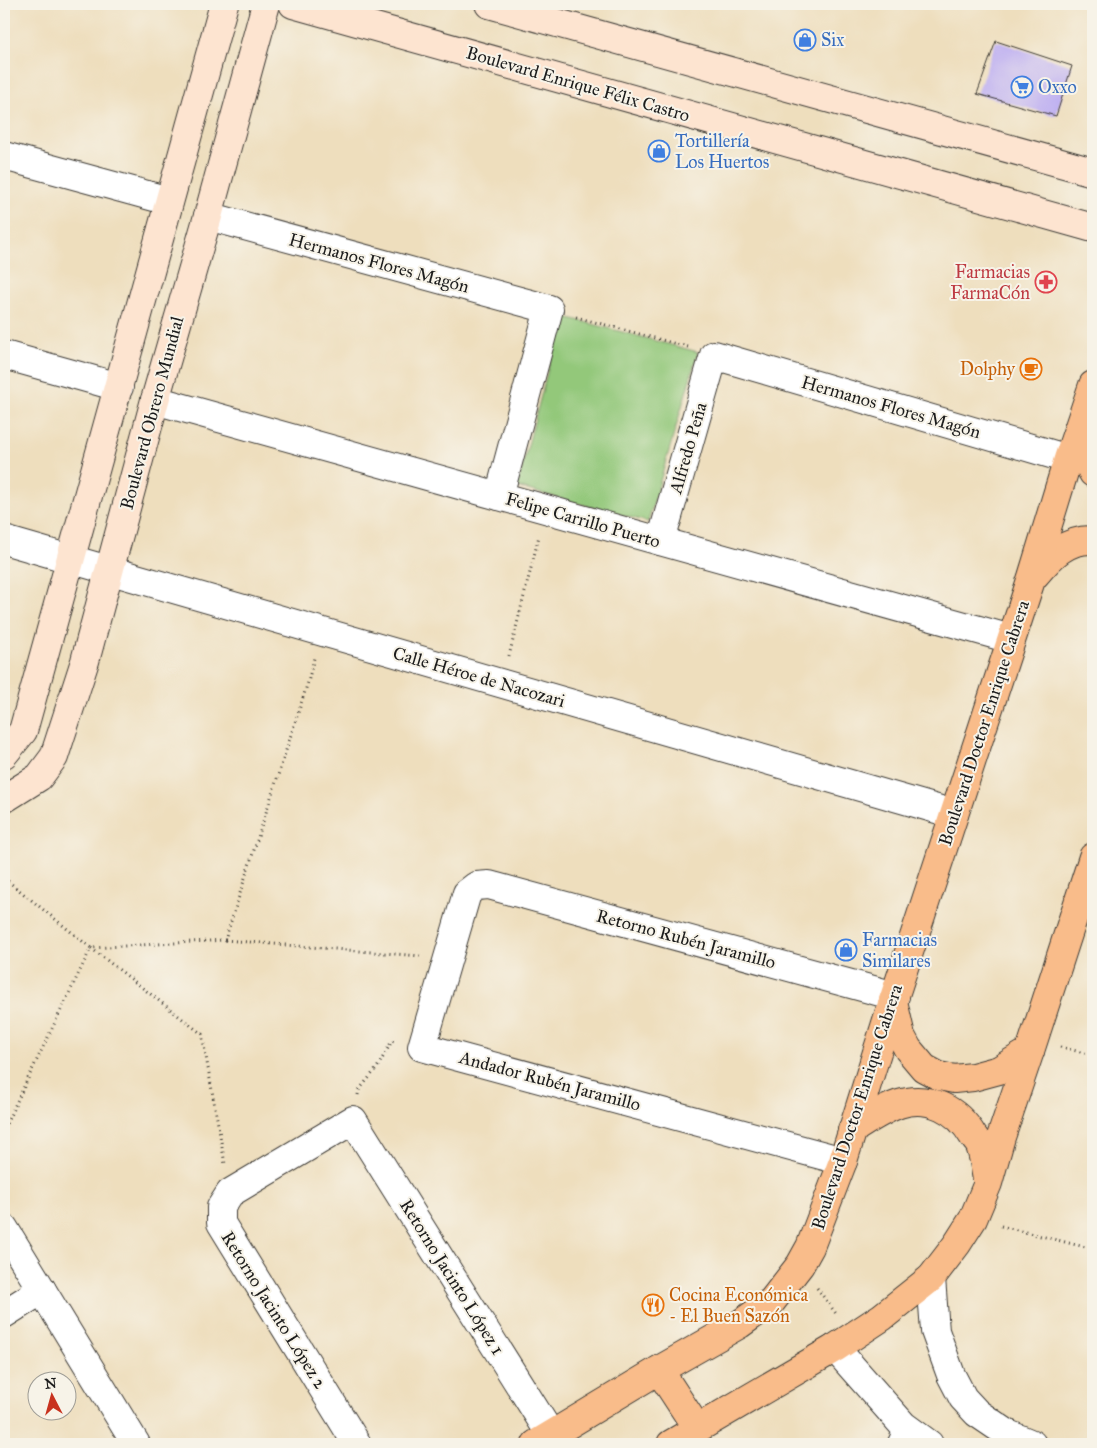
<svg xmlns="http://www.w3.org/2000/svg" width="1097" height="1448" viewBox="0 0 1097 1448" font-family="'IM FELL Great Primer',serif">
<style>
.green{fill:#93c87a;stroke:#58724b}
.building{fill:#b8a8f2}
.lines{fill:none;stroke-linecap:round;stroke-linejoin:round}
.lane-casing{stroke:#3c3934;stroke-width:16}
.street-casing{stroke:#3c3934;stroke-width:30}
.secondary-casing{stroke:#3c3934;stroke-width:30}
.primary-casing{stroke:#3c3934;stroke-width:30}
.path{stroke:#3c3934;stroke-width:3;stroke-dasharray:1 4;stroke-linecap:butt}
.lane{stroke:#fff;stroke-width:14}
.street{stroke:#fff;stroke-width:28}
.secondary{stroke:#fde4d0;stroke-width:28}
.primary{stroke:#f9bc8a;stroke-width:28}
.labels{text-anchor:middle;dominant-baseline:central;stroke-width:4;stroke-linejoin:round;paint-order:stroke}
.shop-label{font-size:18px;fill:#366cbe;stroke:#f7f3e8;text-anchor:start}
.street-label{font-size:18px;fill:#1c1c1c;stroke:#f7f3e8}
.health-label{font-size:18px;fill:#be3a42;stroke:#f7f3e8;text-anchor:end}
.food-label{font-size:18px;fill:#c56008;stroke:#f7f3e8;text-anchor:end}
</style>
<rect width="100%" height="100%" fill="#f7f3e8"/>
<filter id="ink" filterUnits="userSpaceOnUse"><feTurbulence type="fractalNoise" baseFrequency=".02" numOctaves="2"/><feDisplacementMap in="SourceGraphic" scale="10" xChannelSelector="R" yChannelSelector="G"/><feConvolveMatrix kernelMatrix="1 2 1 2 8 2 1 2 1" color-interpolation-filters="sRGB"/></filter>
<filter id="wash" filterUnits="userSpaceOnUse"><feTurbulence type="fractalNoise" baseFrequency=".0096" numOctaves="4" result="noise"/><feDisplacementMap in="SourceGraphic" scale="20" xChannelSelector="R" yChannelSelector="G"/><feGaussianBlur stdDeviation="1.12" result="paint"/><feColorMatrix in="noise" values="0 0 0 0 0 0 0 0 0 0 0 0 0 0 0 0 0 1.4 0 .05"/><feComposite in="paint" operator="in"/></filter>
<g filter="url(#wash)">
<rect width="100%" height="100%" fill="#eedebd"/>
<polygon class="green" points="562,316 698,352 648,522 517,487"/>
<g id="blocks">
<polygon class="building" points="996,41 1072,66 1056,116 977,94"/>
</g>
</g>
<g filter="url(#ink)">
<use href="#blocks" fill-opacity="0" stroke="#3c3934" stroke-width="1"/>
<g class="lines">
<g class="lane-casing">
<polyline id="lane" points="894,1444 903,1425"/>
</g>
<g class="street-casing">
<g id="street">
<polyline points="4,156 169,201"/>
<polyline points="208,216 549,309 499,496"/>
<polyline points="4,355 119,387"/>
<polyline points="155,400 1011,639"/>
<polyline points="4,540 954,814"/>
<polyline points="661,541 714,355 1068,459"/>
<polyline points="843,1161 422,1047 467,893 476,886 489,885 895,996"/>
<polyline points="4,1228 136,1444"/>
<polyline points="931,1278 935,1331 951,1375 963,1398 977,1413 1008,1434 1032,1444"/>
<polyline points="4,1314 42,1290"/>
<polyline points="835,1348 903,1425 929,1444"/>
<polyline points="357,1444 221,1223 221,1207 230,1193 353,1120 551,1435"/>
</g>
</g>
<g class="secondary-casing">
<g id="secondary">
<polyline points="293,4 1093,228"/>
<polyline points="489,4 1093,172"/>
<polyline points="4,754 23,731 224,4"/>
<polyline points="4,799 39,777 54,757 85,661 155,400 208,216 266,4"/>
</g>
</g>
<g class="primary-casing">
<g id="primary">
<polyline points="1087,419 1091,469 1093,473"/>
<path d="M1035,575C1051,556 1066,539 1093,540"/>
<polyline points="893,1001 901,1036 908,1049 924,1068 939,1076 954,1079 973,1077 999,1070 1030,1051"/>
<path d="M852,1130C867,1120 882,1110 899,1104C929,1094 958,1110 973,1136C976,1140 980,1144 981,1149C984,1158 985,1169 987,1179"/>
<polyline points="659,1370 697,1428"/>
<polyline points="536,1444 659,1370 740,1324 772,1301 800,1265 810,1247 843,1161 893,1001 1032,577 1068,459 1093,385"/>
<polyline points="671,1444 835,1348 882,1317 931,1278 957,1244 973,1219 988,1183 1001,1137 1030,1051 1093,857"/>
</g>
</g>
<g class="path">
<polyline points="576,317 688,347"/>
<polyline points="509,656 539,536"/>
<polyline points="4,878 91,948 225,940 308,682 314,658"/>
<polyline points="225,940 420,956"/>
<polyline points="1060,1047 1093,1055"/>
<polyline points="358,1095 359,1090 377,1068 392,1041 394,1042"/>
<polyline points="4,1128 91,948 202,1034 225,1164"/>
<polyline points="1001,1226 1093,1249"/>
<polyline points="817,1288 837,1315"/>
</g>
<use href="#lane" class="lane"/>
<use href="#street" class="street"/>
<use href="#secondary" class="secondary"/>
<use href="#primary" class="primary"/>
</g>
</g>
<defs>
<g id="shop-ring" transform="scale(1.125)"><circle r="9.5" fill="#f7f3e8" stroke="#3f7fe0" stroke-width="1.5"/><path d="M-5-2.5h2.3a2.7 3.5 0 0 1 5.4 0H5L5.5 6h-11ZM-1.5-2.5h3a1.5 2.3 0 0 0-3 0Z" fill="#3f7fe0"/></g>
<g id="supermarket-ring" transform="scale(1.125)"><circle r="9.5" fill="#f7f3e8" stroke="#3f7fe0" stroke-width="1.5"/><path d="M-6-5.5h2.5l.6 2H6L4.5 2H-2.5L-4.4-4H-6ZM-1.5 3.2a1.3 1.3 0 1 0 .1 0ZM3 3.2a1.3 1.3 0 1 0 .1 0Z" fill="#3f7fe0"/></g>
<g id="pharmacy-ring" transform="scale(1.125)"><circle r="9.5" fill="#f7f3e8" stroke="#e0444e" stroke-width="1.5"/><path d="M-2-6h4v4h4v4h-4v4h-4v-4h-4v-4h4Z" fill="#e0444e"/></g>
<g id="cafe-ring" transform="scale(1.125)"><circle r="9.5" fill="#f7f3e8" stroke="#e8710a" stroke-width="1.5"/><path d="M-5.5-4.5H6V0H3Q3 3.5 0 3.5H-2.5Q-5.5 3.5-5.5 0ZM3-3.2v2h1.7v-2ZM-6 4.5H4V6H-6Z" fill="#e8710a"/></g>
<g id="restaurant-ring" transform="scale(1.125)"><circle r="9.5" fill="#f7f3e8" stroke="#e8710a" stroke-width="1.5"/><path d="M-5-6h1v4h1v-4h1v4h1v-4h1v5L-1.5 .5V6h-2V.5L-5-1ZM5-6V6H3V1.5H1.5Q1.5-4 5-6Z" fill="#e8710a"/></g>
</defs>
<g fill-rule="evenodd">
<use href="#shop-ring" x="805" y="40"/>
<use href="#supermarket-ring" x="1022" y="87"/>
<use href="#shop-ring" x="659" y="151"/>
<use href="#pharmacy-ring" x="1046" y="282"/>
<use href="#cafe-ring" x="1031" y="369"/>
<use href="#shop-ring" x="846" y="950"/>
<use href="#restaurant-ring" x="653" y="1305"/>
</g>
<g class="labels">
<g class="shop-label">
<text x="821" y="40">Six</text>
<text x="1038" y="87">Oxxo</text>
<text x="675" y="141">Tortillería<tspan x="675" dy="21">Los Huertos</tspan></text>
<text x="862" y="940">Farmacias<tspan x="862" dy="21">Similares</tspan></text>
</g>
<g class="street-label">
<text transform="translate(578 84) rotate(16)">Boulevard Enrique Félix Castro</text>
<text transform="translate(379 263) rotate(15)">Hermanos Flores Magón</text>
<text transform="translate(891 407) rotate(16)">Hermanos Flores Magón</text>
<text transform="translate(152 413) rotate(-75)">Boulevard Obrero Mundial</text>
<text transform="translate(688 448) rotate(-74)">Alfredo Peña</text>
<text transform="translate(583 520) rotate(16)">Felipe Carrillo Puerto</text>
<text transform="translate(479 677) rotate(16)">Calle Héroe de Nacozari</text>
<text transform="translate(984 723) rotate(-72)">Boulevard Doctor Enrique Cabrera</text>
<text transform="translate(686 939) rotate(15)">Retorno Rubén Jaramillo</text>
<text transform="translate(550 1081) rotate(15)">Andador Rubén Jaramillo</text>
<text transform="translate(857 1107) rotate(-72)">Boulevard Doctor Enrique Cabrera</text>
<text transform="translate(452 1277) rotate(58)">Retorno Jacinto López 1</text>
<text transform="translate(274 1310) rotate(58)">Retorno Jacinto López 2</text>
</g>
<g class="health-label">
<text x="1030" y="272">Farmacias<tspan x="1030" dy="21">FarmaCón</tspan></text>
</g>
<g class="food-label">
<text x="1015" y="369">Dolphy</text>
<text x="669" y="1295" text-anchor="start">Cocina Económica<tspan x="669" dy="21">- El Buen Sazón</tspan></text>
</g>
</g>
<rect width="1097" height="1448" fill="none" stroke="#f7f3e8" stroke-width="20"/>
<g transform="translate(52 1396) rotate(354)"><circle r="24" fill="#f7f3e8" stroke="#9f9d96"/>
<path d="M0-4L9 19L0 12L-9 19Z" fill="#c8321e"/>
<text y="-8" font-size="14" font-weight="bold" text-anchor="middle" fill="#1c1c1c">N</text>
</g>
</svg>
